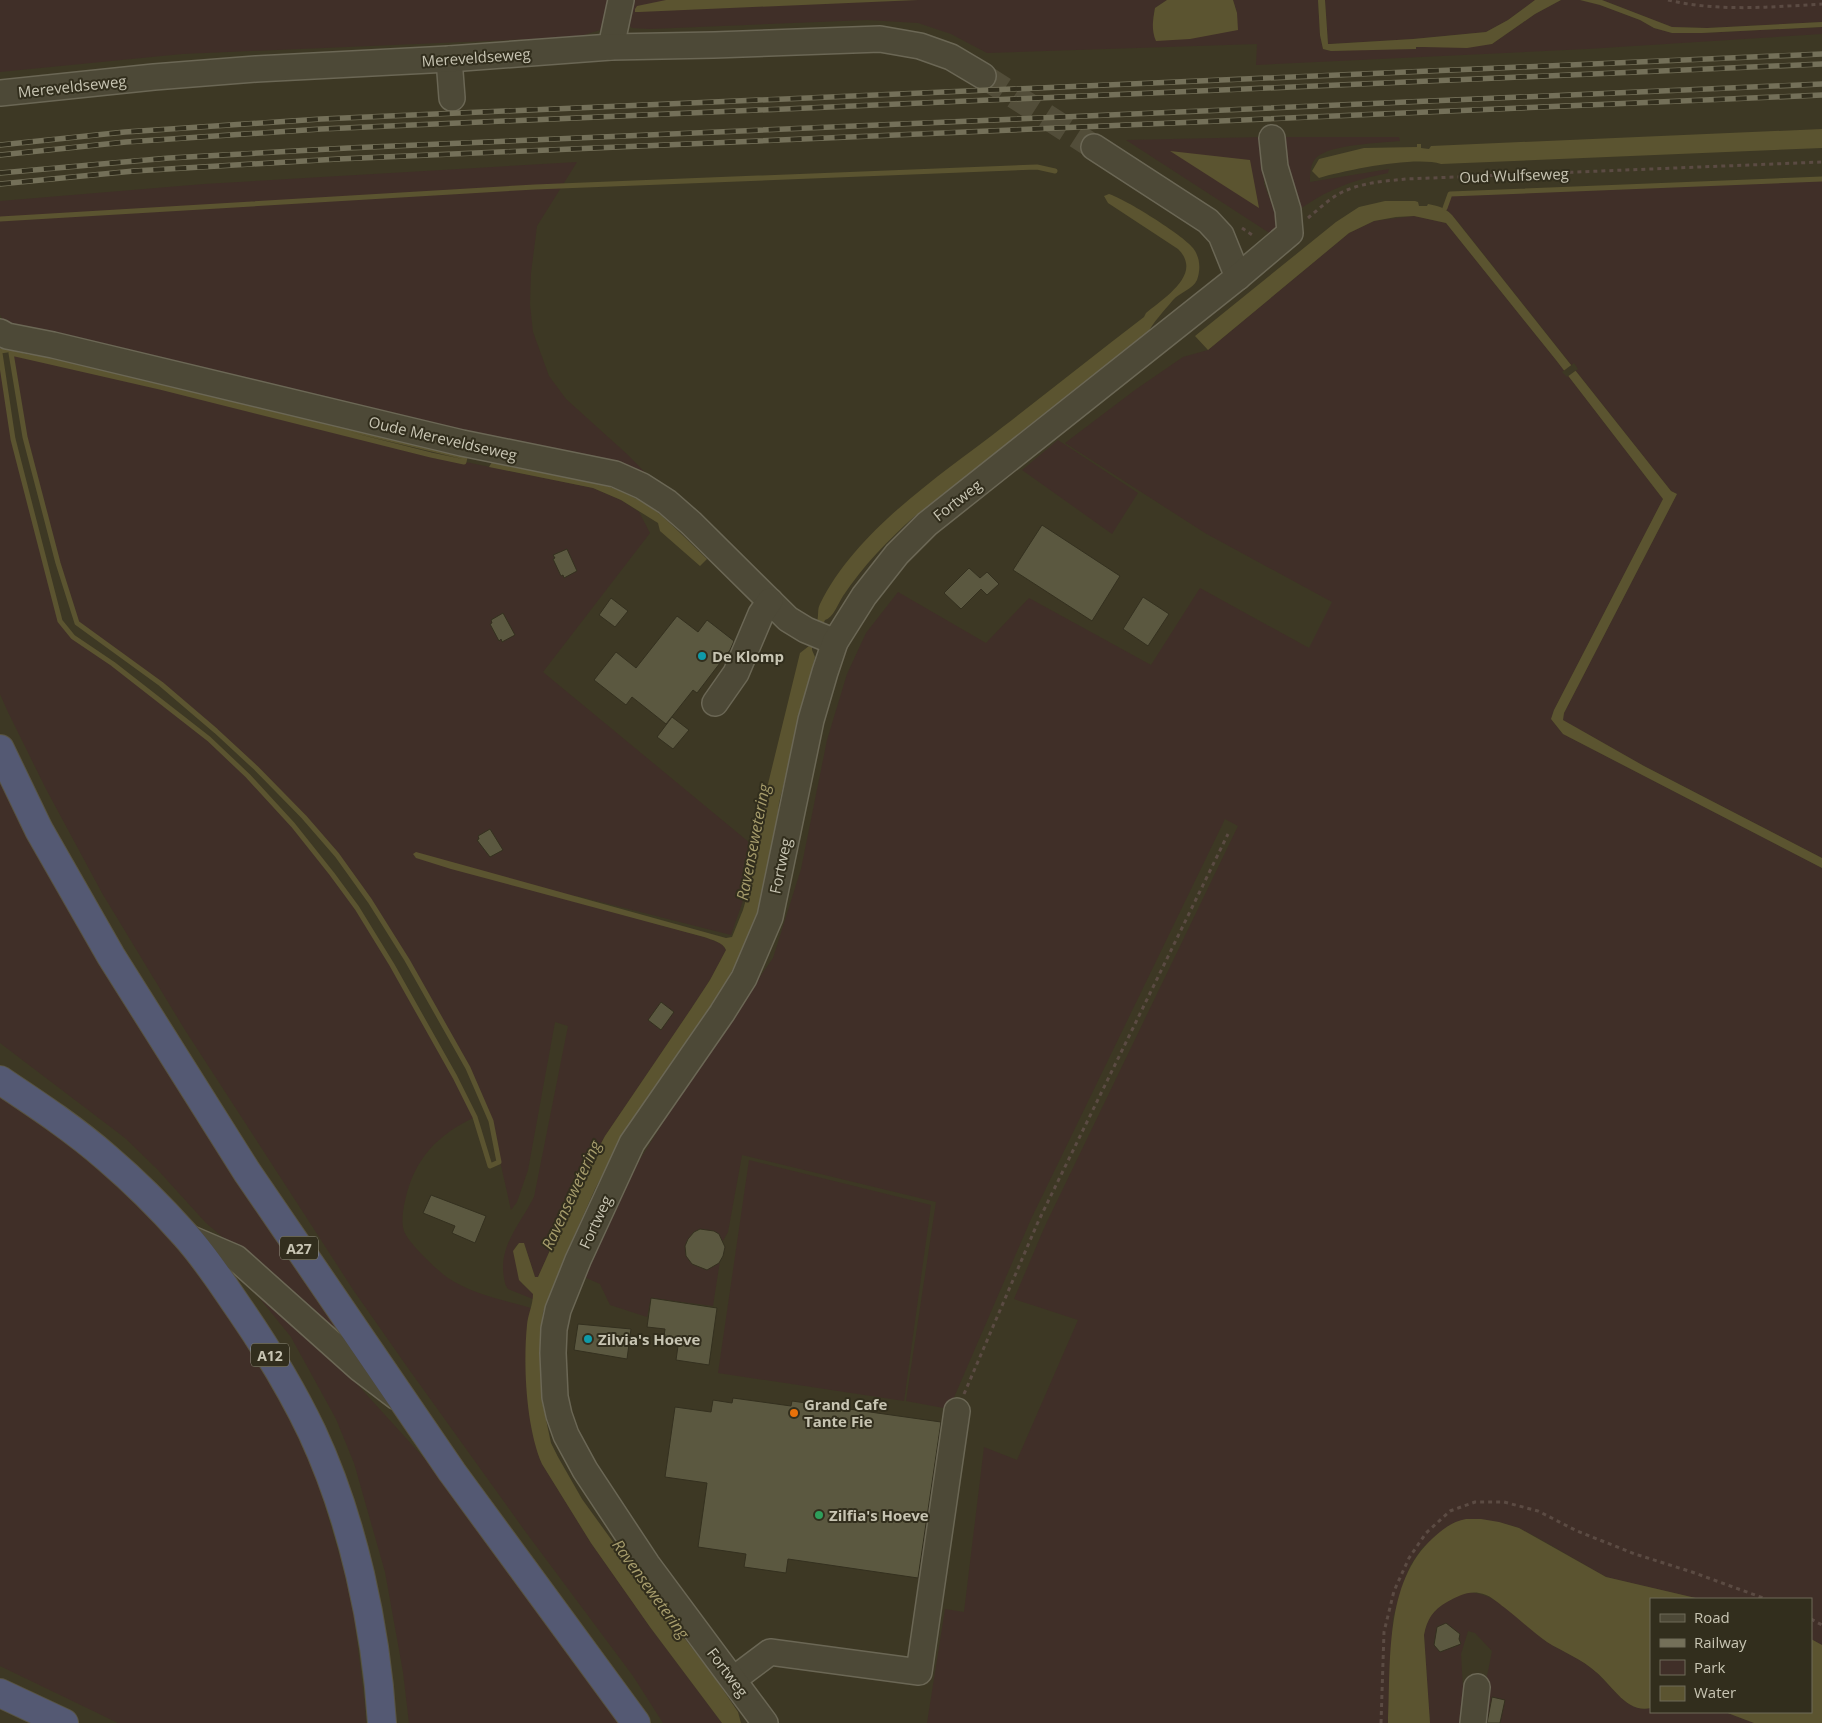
<svg xmlns="http://www.w3.org/2000/svg" width="1822" height="1723" viewBox="0 0 1822 1723" font-family="'Open Sans',sans-serif">
<style>
.green{fill:#402f28}
.water{fill:#5b5430}
.pier{fill:#3d3824}
.lines{fill:none;stroke-linecap:round;stroke-linejoin:round}
.stream{stroke:#5b5430;stroke-width:5}
.building{fill:#5b5840;stroke:#34301f}
.minor-tunnel{stroke:#524d39;stroke-width:25;stroke-dasharray:25 12;stroke-linecap:butt}
.minor-casing{stroke:#6b6755;stroke-width:28}
.highway-casing{stroke:#585443;stroke-width:30}
.path{stroke:#5b4b43;stroke-width:3;stroke-dasharray:4 4;stroke-linecap:butt}
.minor{stroke:#4d4937;stroke-width:25}
.highway{stroke:#545973;stroke-width:28}
.rail-casing{stroke:#747059;stroke-width:5.5}
.rail{stroke:#322e1d;stroke-width:4;stroke-dasharray:11;stroke-linecap:butt}
.culture-dot{fill:#0f9aa8;stroke:#322e1d;stroke-width:2}
.food-dot{fill:#e8710a;stroke:#322e1d;stroke-width:2}
.leisure-dot{fill:#2e9e5b;stroke:#322e1d;stroke-width:2}
.labels{text-anchor:middle;dominant-baseline:central;stroke-width:4;stroke-linejoin:round;paint-order:stroke}
.shield{fill:#322e1d;stroke:#9b9886;stroke-width:1}
.shield-label{font-size:14px;font-weight:bold;fill:#c8c5b3}
.street-label{font-size:15px;fill:#c8c5b3;stroke:#322e1d}
.poi-label{font-size:15px;font-weight:bold;fill:#c8c5b3;stroke:#322e1d;text-anchor:start}
.water-label{font-size:16px;font-style:italic;fill:#a79d6c;stroke:#322e1d}
</style>
<rect width="100%" height="100%" fill="#3d3824"/>
<g class="green">
<polygon points="0,0 610,0 603,29 578,37 182,54 0,72"/>
<polygon points="629,0 1167,0 1155,8 1153,21 1154,34 1173,39 1190,39 1237,13 1233,0 1318,0 1320,35 1323,49 1331,51 1492,44 1535,14 1561,0 1580,0 1600,5 1640,20 1654,28 1672,33 1702,33 1822,27 1822,34 1587,49 1256,65 1257,44 987,53 951,34 918,23 867,20 650,29 632,28 627,23"/>
<polygon points="1325,0 1535,0 1508,20 1486,32 1413,39 1328,44"/>
<polygon points="1602,0 1822,0 1822,22 1707,28 1672,27"/>
<polygon points="1264,137 1264,184 1281,228 1271,234 1126,140"/>
<path d="M1282,137H1399L1400,141C1381,143 1332,144 1317,157C1310,163 1310,174 1310,182L1389,169L1388,173C1350,181 1328,189 1296,212Z"/>
<polygon points="577,162 537,226 531,273 530,304 533,332 549,376 566,399 628,455 684,512 657,492 8,327 0,315 0,201 204,184"/>
<polygon points="1822,179 1822,858 1644,766 1562,720 1564,713 1677,494 1671,491 1458,222 1445,208 1450,194"/>
<polygon points="1414,216 1446,223 1556,360 1663,499 1554,710 1551,719 1563,734 1822,868 1822,1645 1811,1639 1811,1599 1700,1599 1606,1577 1540,1539 1519,1528 1499,1522 1455,1522 1422,1548 1410,1566 1401,1590 1393,1618 1388,1723 927,1723 945,1609 964,1612 984,1447 1017,1460 1078,1320 1014,1299 1045,1226 1238,826 1225,819 1031,1219 949,1409 906,1401 936,1202 742,1155 728,1232 723,1241 713,1306 651,1298 647,1317 610,1305 600,1284 584,1277 615,1206 639,1161 706,1054 773,958 801,869 827,740 847,674 866,633 898,592 986,643 1029,598 1151,665 1200,588 1309,648 1332,602 1205,533 1065,443 1135,390 1183,357 1208,350 1349,233 1374,221"/>
<path d="M0,353L13,439L60,621L73,637L113,664L209,739L248,776L293,825L357,908L409,995L455,1077L475,1117C437,1135 414,1159 405,1201C403,1209 401,1223 404,1231C408,1243 438,1271 448,1278C472,1294 503,1300 531,1308C521,1348 526,1426 542,1464L591,1543L650,1627L722,1723H663L633,1676L525,1531L408,1368L354,1291L299,1206L185,1030L102,893L46,789L7,710L0,694Z"/>
<path d="M11,353L160,387L431,455L593,488L621,500L639,512L650,533L543,672L756,848L745,895L731,935L577,896L576,902L704,937L722,944L726,950L710,980L691,1009L605,1136L582,1179L538,1277H535L525,1246L518,1244L515,1247L522,1284L533,1292V1299L508,1289C505,1285 505,1283 504,1278C498,1246 521,1223 534,1197L568,1026L555,1022L528,1170L517,1202L511,1210L491,1121L468,1068L425,989L370,901L347,870L304,817L256,768L216,731L161,684L77,623L58,563L25,437Z"/>
<polygon points="1058,440 1138,493 1112,534 1022,470"/>
<polygon points="0,777 361,1355 206,1223 157,1169 125,1138 0,1043"/>
<polygon points="0,1091 124,1187 184,1254 213,1290 277,1389 310,1455 343,1567 354,1616 365,1706 366,1723 118,1723 0,1666"/>
<polygon points="749,1160 931,1205 904,1401 718,1373"/>
<polygon points="253,1290 356,1383 472,1511 630,1723 409,1723 403,1672 385,1572 354,1463 336,1419 291,1337"/>
<path d="M1468,1592C1501,1594 1522,1624 1547,1642C1563,1652 1582,1659 1596,1672C1611,1685 1628,1714 1651,1708V1712H1725L1754,1723H1481L1486,1681L1492,1651L1475,1633L1468,1631L1461,1654L1465,1723H1430L1424,1635C1429,1608 1444,1602 1468,1592Z"/>
</g>
<g class="water">
<polygon points="666,0 918,0 639,12 635,12 635,9 637,6"/>
<path d="M1167,0H1233L1237,13L1238,30L1190,39L1156,41C1151,30 1153,19 1155,8Z"/>
<polygon points="1318,0 1325,0 1328,44 1330,44 1413,39 1486,32 1508,20 1535,0 1561,0 1535,14 1492,44 1467,48 1423,47 1416,47 1416,49 1331,51 1323,49 1320,35"/>
<polygon points="1580,0 1602,0 1672,27 1707,28 1822,22 1822,27 1702,33 1672,33 1654,28 1640,20 1600,5"/>
<path d="M1822,129V148L1441,164C1415,156 1347,170 1319,178L1312,171L1319,159L1364,148L1417,147V144H1421V148L1429,149L1431,146Z"/>
<polygon points="1170,151 1250,160 1259,208"/>
<path d="M1109,194C1125,199 1183,235 1193,248C1200,257 1201,269 1197,280C1193,289 1179,293 1173,300C1164,311 1153,322 1146,336L915,516C888,540 863,566 843,596C838,604 833,618 825,620L823,624L817,622C819,615 817,610 820,604C857,529 940,476 1004,426C1051,390 1097,353 1144,317L1146,313C1159,302 1190,282 1186,263C1185,257 1182,253 1178,249L1108,203L1104,196Z"/>
<path d="M1385,201H1415L1418,202L1419,206H1427L1428,204C1438,206 1444,207 1452,215L1671,491L1677,494L1564,713L1563,720L1644,766L1822,858V868L1563,734L1551,719L1554,710L1663,499L1556,360L1446,223L1414,216L1396,217L1374,221L1349,233L1208,350L1195,336L1336,222L1359,207Z"/>
<path d="M492,462C550,473 615,477 662,516C678,530 692,545 707,559L700,566L660,531L658,523L621,500L593,488L489,467Z"/>
<path d="M809,646L812,647V650L815,657L779,803L775,837L760,906L752,933L724,986L617,1147L595,1189L563,1261L547,1303L543,1312L541,1337V1396L551,1443L558,1457L582,1499L660,1607L713,1675L738,1712L741,1723H722L650,1627L591,1543L542,1464C526,1427 523,1365 527,1325C528,1314 533,1305 533,1294L519,1280L513,1251L519,1243H524L535,1277H538L582,1179L605,1136L691,1009L710,980L726,950C723,942 712,940 704,937L451,869L416,858L413,854L416,852L726,938L732,937L743,910L751,882L767,788L800,653Z"/>
<path d="M1466,1519H1481L1499,1522L1519,1528L1606,1577L1700,1599H1651V1708C1627,1714 1612,1685 1596,1672C1582,1659 1563,1652 1547,1642C1533,1632 1519,1619 1505,1608C1497,1602 1489,1594 1479,1593C1467,1591 1457,1597 1447,1602C1433,1610 1427,1619 1424,1635L1430,1723H1388C1391,1662 1384,1582 1433,1538C1444,1528 1452,1522 1466,1519Z"/>
<polygon points="1811,1639 1822,1645 1822,1723 1754,1723 1725,1712 1811,1712"/>
</g>
<polygon class="pier" points="1574,363 1578,369 1567,377 1562,372"/>
<g class="lines">
<g class="stream">
<polyline points="1445,208 1450,194 1822,179"/>
<polyline points="0,219 535,187 1037,167 1055,171"/>
<polyline points="0,351 14,349"/>
<polyline points="0,353 13,439 60,621 73,637 113,664 209,739 248,776 293,825 332,874 357,908 392,965 455,1077 475,1117 490,1166 499,1162 491,1121 468,1068 407,960 370,901 337,855 304,817 256,768 216,731 161,684 77,623 58,563 25,437 11,353 160,387 431,455 464,462 465,457 32,353"/>
</g>
</g>
<g class="building">
<polygon points="1042,525 1120,576 1092,621 1013,570"/>
<polygon points="567,549 577,571 564,578 563,575 561,576 553,559 555,558 553,555"/>
<polygon points="969,568 980,578 987,572 999,584 987,595 981,589 961,609 944,593"/>
<polygon points="1143,597 1169,614 1148,646 1123,629"/>
<polygon points="611,598 628,611 615,627 599,615"/>
<polygon points="503,613 515,635 502,642 501,639 499,641 490,624 492,623 491,620"/>
<polygon points="677,616 698,632 707,620 734,641 730,650 697,693 693,690 666,724 632,697 626,705 594,680 616,652 636,668"/>
<polygon points="672,717 689,730 673,749 657,737"/>
<polygon points="490,829 503,850 490,857 477,840 479,839 478,836"/>
<polygon points="661,1002 674,1012 661,1030 648,1020"/>
<polygon points="431,1195 486,1216 475,1243 452,1233 455,1226 423,1213"/>
<polygon points="700,1229 714,1231 719,1234 725,1247 723,1256 719,1263 707,1270 692,1264 686,1256 685,1246 688,1239 694,1232"/>
<polygon points="651,1298 717,1308 709,1365 676,1360 678,1346 663,1344 665,1329 647,1327"/>
<polygon points="578,1324 631,1329 627,1359 574,1350"/>
<polygon points="733,1398 791,1406 792,1401 941,1422 918,1578 788,1559 786,1573 744,1567 746,1554 698,1547 707,1483 665,1477 675,1407 711,1412 713,1400 732,1403"/>
<polygon points="1446,1623 1460,1634 1459,1639 1461,1644 1440,1652 1434,1645 1437,1627"/>
<polygon points="1492,1697 1505,1700 1500,1723 1487,1723"/>
</g>
<g class="lines">
<polyline class="minor-tunnel" points="983,76 1094,147"/>
<g class="minor-casing">
<g id="minor">
<polyline points="611,47 621,0"/>
<polyline points="449,59 452,98"/>
<polyline points="0,93 154,77 256,69 449,59 611,47 714,45 880,39 920,46 951,57 983,76"/>
<polyline points="1094,147 1208,221 1221,235 1238,277"/>
<polyline points="0,332 7,336 53,345 462,443 615,474 642,486 667,502 691,523 788,619 806,630 835,642"/>
<polyline points="715,703 736,673 761,614 770,601"/>
<polyline points="187,1237 236,1258 359,1368 397,1397"/>
<polyline points="734,1679 770,1652 919,1672 957,1411"/>
<polyline points="765,1723 647,1564 585,1470 566,1435 559,1415 555,1397 553,1353 554,1329 558,1310 578,1260 632,1143 722,1013 744,978 770,917 811,720 825,672 835,642 864,596 897,554 927,524 1238,277 1290,233 1288,210 1275,167 1272,138"/>
<polyline points="1473,1723 1477,1687"/>
</g>
</g>
<g class="highway-casing">
<g id="highway">
<polyline points="0,749 39,830 111,956 247,1172 452,1472 636,1723"/>
<path d="M0,1080C36,1104 74,1129 107,1158C135,1182 161,1208 185,1235C206,1258 223,1285 241,1311C267,1349 292,1390 312,1432C353,1520 376,1627 382,1723"/>
<polyline points="0,1693 64,1723"/>
</g>
</g>
<g class="path">
<path d="M1668,0C1718,12 1771,7 1822,4"/>
<path d="M1308,218C1320,208 1333,195 1347,190C1366,182 1387,181 1406,179L1822,162"/>
<polyline points="1242,228 1255,237"/>
<polyline points="964,1394 1038,1222 1228,834"/>
<polyline points="1811,1619 1822,1625"/>
<polyline points="1381,1723 1384,1632 1394,1591 1409,1558 1426,1533 1450,1511 1475,1502 1504,1502 1538,1511 1577,1531 1635,1554 1692,1572 1766,1599"/>
</g>
<use href="#minor" class="minor"/>
<use href="#highway" class="highway"/>
<g class="rail-casing">
<g id="rail">
<polyline points="0,145 125,132 321,119 1822,54"/>
<polyline points="0,155 126,142 321,129 1822,64"/>
<polyline points="0,173 169,158 348,148 1822,84"/>
<polyline points="0,184 134,171 338,159 1822,95"/>
</g>
</g>
<use href="#rail" class="rail"/>
</g>
<g class="culture-dot">
<circle cx="702" cy="656" r="5"/>
<circle cx="588" cy="1339" r="5"/>
</g>
<circle class="food-dot" cx="794" cy="1413" r="5"/>
<circle class="leisure-dot" cx="819" cy="1515" r="5"/>
<g class="labels">
<g class="shield">
<rect x="280" y="1236.5" width="38" height="23" rx="4"/>
<rect x="251" y="1343.5" width="38" height="23" rx="4"/>
</g>
<g class="shield-label">
<text x="299" y="1248">A27</text>
<text x="270" y="1355">A12</text>
</g>
<g class="street-label">
<text transform="translate(476 57) rotate(-4)">Mereveldseweg</text>
<text transform="translate(72 86) rotate(-6)">Mereveldseweg</text>
<text transform="translate(1514 175) rotate(-2)">Oud Wulfseweg</text>
<text transform="translate(443 438) rotate(13)">Oude Mereveldseweg</text>
<text transform="translate(957 500) rotate(-38)">Fortweg</text>
<text transform="translate(780 866) rotate(-78)">Fortweg</text>
<text transform="translate(595 1222) rotate(-65)">Fortweg</text>
<text transform="translate(728 1672) rotate(53)">Fortweg</text>
</g>
<g class="poi-label">
<text x="712" y="656">De Klomp</text>
<text x="598" y="1339">Zilvia's Hoeve</text>
<text x="804" y="1404">Grand Cafe<tspan x="804" dy="17">Tante Fie</tspan></text>
<text x="829" y="1515">Zilfia's Hoeve</text>
</g>
<g class="water-label">
<text transform="translate(753 842) rotate(-79)">Ravensewetering</text>
<text transform="translate(571 1195) rotate(-65)">Ravensewetering</text>
<text transform="translate(651 1589) rotate(54)">Ravensewetering</text>
</g>
</g>
<rect x="1650" y="1598" width="162" height="115" fill="#322e1d" stroke="#6e6a59"/>
<rect x="1660" y="1614" width="25" height="8" fill="#4d4937" stroke="#6e6a59"/>
<text x="1694" y="1623" font-size="15" fill="#c8c5b3">Road</text>
<rect x="1660" y="1639" width="25" height="8" fill="#747059" stroke="#6e6a59"/>
<text x="1694" y="1648" font-size="15" fill="#c8c5b3">Railway</text>
<rect x="1660" y="1660" width="25" height="15" fill="#402f28" stroke="#6e6a59"/>
<text x="1694" y="1673" font-size="15" fill="#c8c5b3">Park</text>
<rect x="1660" y="1686" width="25" height="15" fill="#5b5430" stroke="#6e6a59"/>
<text x="1694" y="1698" font-size="15" fill="#c8c5b3">Water</text>
</svg>
